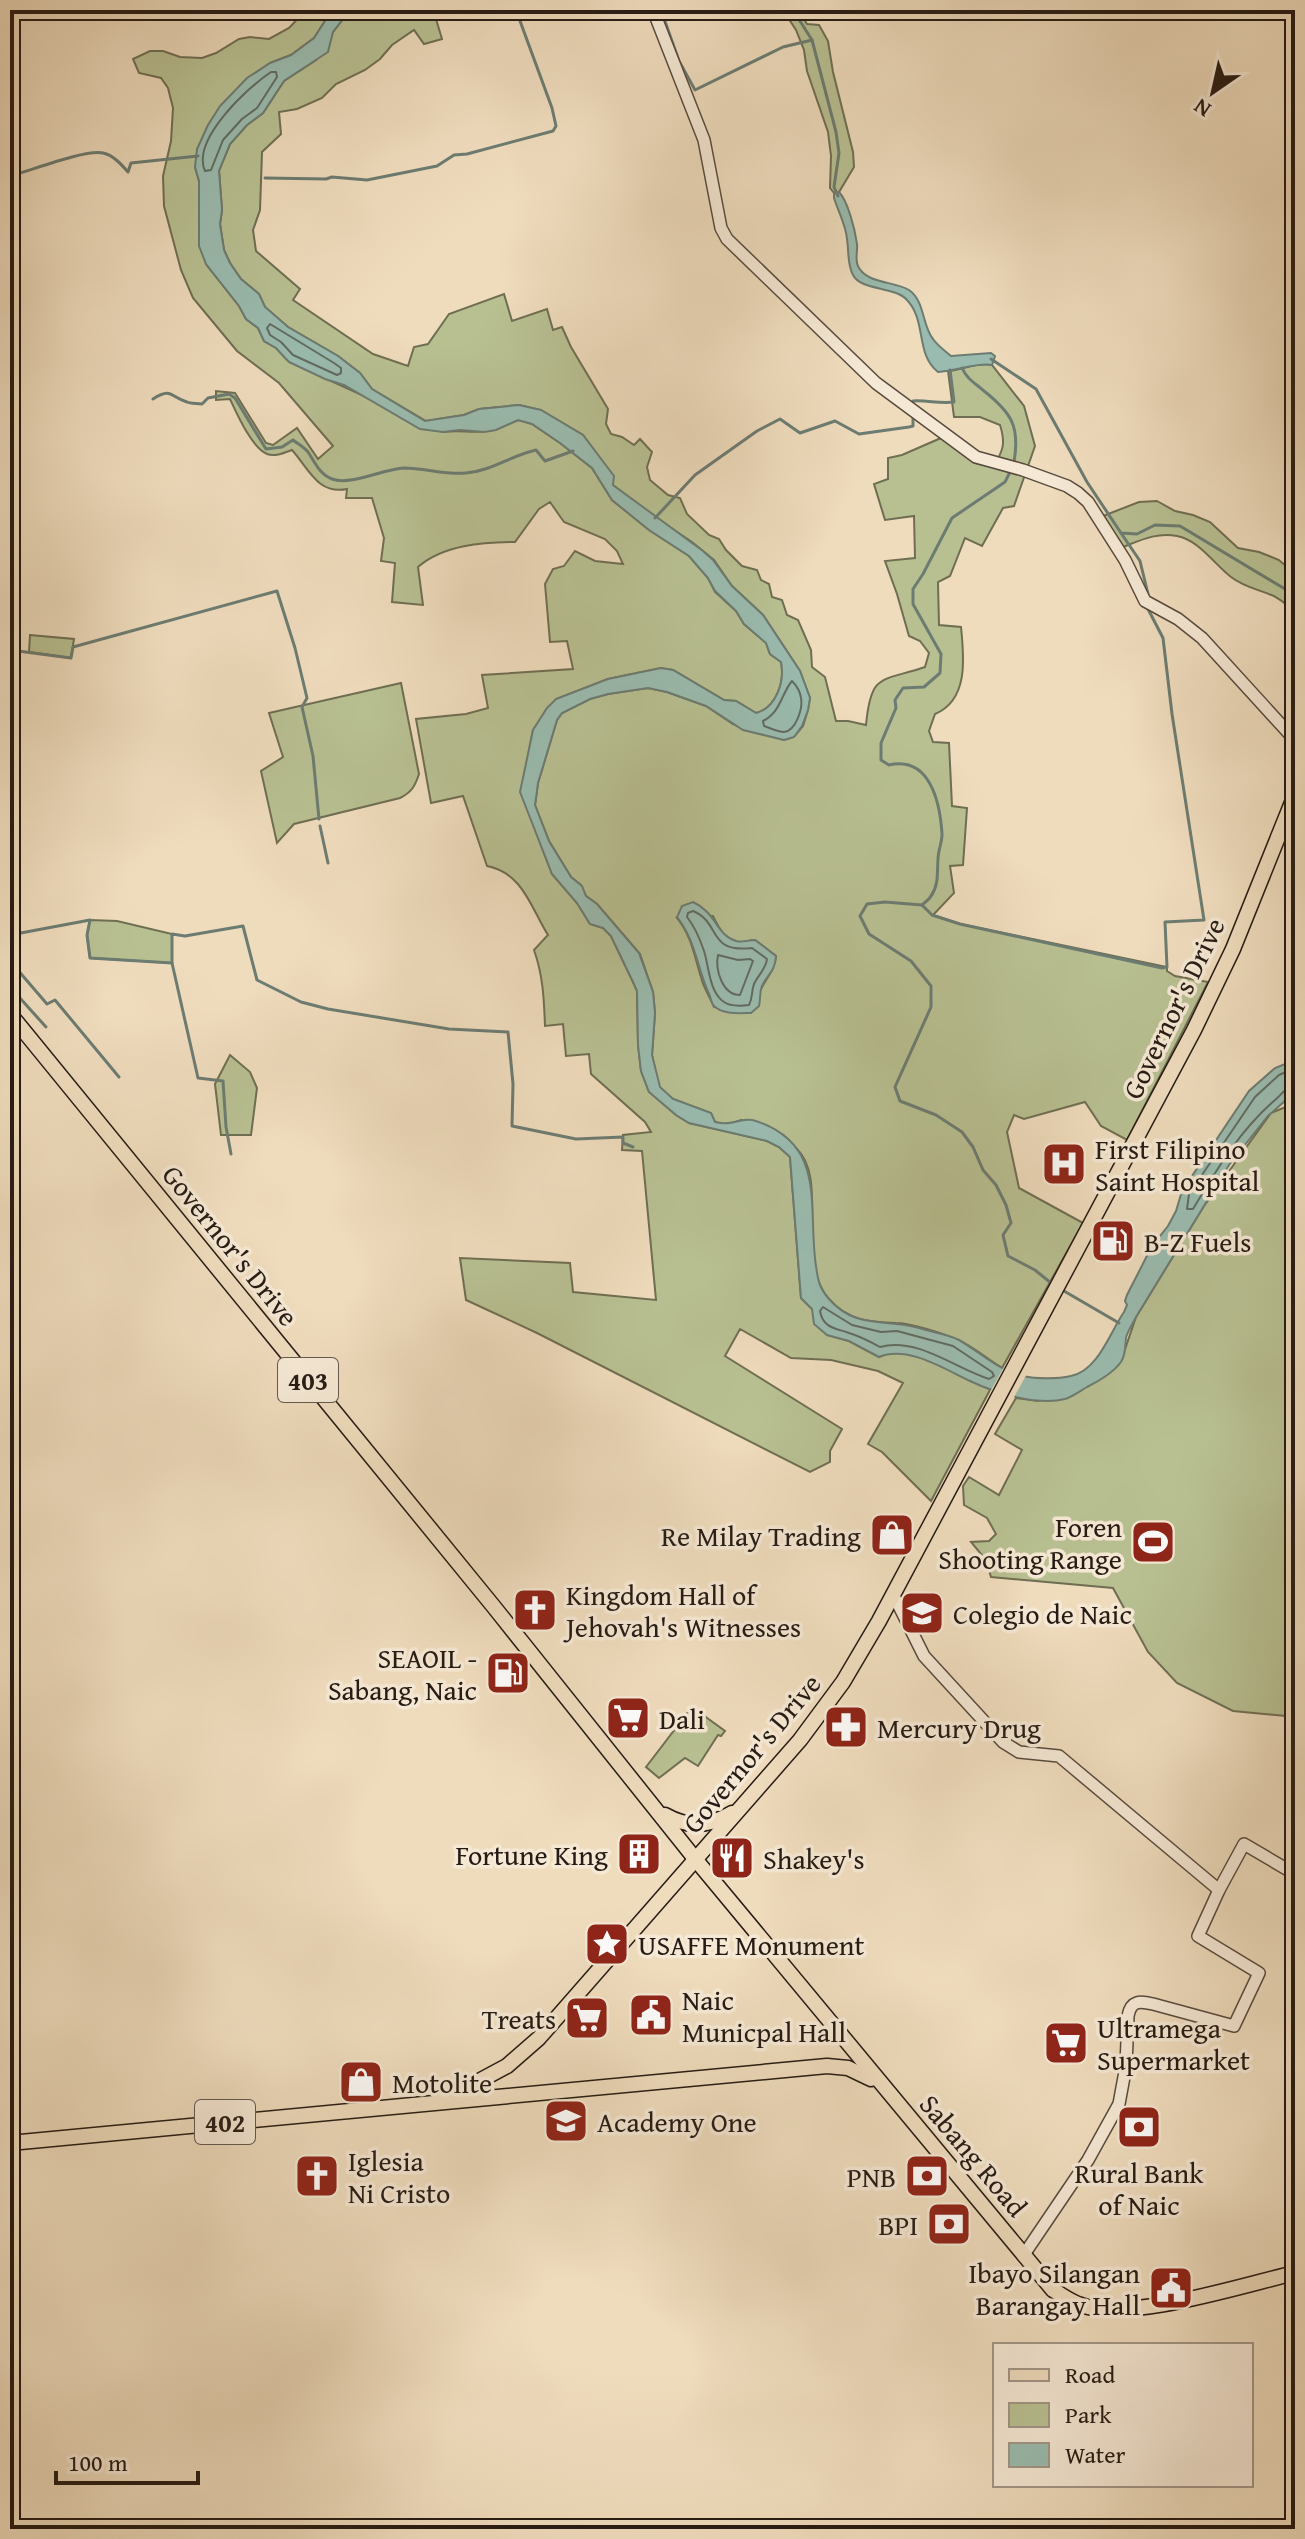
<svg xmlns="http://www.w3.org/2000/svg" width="1305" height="2539" viewBox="0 0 1305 2539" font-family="'Gentium Book Plus',serif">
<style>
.green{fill:#b8c092;stroke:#6f6e53;stroke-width:2;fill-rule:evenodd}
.water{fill:#9abcb0;stroke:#6c7c72;stroke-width:2}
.pier{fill:#efdcbd}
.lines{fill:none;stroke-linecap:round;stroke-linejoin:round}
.shore{stroke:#606c62;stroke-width:2}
.stream{stroke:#6c7c72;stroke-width:3}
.minor-casing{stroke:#584b3e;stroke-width:14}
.major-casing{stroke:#261b14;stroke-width:17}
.minor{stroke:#f5e8d4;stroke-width:11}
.major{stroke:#efdcbd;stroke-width:14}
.labels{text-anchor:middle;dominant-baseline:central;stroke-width:7;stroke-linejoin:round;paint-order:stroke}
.shield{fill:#f5e8d4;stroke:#64584e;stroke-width:2}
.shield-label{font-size:26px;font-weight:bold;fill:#261b14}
.street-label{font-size:28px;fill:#261b14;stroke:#f5e8d4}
.poi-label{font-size:28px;fill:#261b14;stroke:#f5e8d4;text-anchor:start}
</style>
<rect width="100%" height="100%" fill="#efdcbd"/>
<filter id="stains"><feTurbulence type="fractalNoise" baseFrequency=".0025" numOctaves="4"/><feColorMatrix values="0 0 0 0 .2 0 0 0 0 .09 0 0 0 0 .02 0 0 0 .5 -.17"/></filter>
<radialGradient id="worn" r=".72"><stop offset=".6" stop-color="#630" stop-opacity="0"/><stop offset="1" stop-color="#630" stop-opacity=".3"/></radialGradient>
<g class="green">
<path d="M306,10H332L314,38L291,55L270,63L195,167L199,181L206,264L239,306L246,319L258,328L264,341L276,348L289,362L443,432C458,430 473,433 488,431C499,430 508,423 519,420L532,424L560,443L592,468L612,500L649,530L689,556L708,578L715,592L736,611L744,624L766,643L770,654L781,662C785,682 776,708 756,713L736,701L724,700L673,670L661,668L608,679L556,699L533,730L521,792L552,874L577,903L590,924L603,928L611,936L633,982L637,991L638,1045L641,1071L649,1092L676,1115L689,1123L767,1141L779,1147L790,1157L801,1298L812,1309L827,1335L849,1341L879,1357C883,1355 887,1353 891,1352C912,1348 969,1381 991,1388L931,1501L882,1452L868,1444L903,1383L878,1371L831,1360L791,1358L740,1329L725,1356L842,1429L830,1451V1462L810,1472L537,1333L466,1300L460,1258L570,1263L573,1292L656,1300L642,1151L622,1150L623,1135L651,1132L645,1122L591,1074L589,1054L566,1056L563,1024L545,1026C544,999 543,975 534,950L548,935C531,908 523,873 487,866L463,796L431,803L416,719L466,714L488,708L482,675L573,669L567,641L550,642L545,584L553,569L564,566L575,551L595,561L623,564L617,551L605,539L564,522L550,502L539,509L515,542C483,542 443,545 418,567L423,605L392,602L395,563L381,561L384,538L372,498H346L347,489C318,495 309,469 292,450C284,453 275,457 267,454C252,448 237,414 230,399L216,400V391L235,393L266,443L273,445L297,428L318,459L333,446L279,383L237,351L193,298L181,270L164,206L163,176L171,141L173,108L168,88L161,78L139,73L133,59L150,51H163L180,57L202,58L216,53L239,39L250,37L269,39L289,28Z"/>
<path d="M350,10H461L460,12L436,19L442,39L424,44L414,30L392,45L380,59L365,70L336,84L322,98L297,109L279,112L281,134L262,152L260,210L253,230L256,251L300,289L293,300L373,354L408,366L414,347L428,344L449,314L504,294L512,321L547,309L553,330L562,327L571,347L608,409L606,424L611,434L622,437L634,445L640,439L652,452L647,467L650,480L668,495L680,498L687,514L709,535L719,539L726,550L742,566L757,570L761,580L769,584L772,597L782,600L787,615L798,620L811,650L812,667L825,677L836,721H848L866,725C871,672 881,682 925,667L929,653L920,641L909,636L897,594L885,561L915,558L914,516L885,520L874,484L888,479V458L902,455L941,438L975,463L993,467C1003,451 1006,444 1000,425L980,417H954L948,371C963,370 976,362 992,365L1024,406L1035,446L1014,506L1003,508L982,546L965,538L950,576L938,582L939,625L961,627C964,657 969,700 935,714L929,731L933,742L949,743L952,806L967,808L963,865L950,866L954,893L933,915L960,924L1167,967V971L1175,976L1208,982L1127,1140L1101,1126L1085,1102L1024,1119L1014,1115L1007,1132L1019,1188L1083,1223L1002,1368C987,1359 972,1345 955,1339C942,1333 910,1323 896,1323C870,1322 848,1321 829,1299C794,1260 830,1179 796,1148C786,1139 755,1127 741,1120L726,1125L715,1122L711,1113L673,1099L659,1087L652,1055L655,1013L653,992L640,954L597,904L586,896L581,885L571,877L549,841L535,805L538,783L557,720L562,713L590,699L608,694L648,688L667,692L706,706L733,724L784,740L794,737L803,726L808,710L810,698L800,671L763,615L732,586L714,560L692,542L634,503L613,485V476L583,435L540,410L519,405L479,409L464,415L426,421L372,389L360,373L338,356L288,327L265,307L259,294L241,279L230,263L224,250L220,224L222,210L219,170L230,144L247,125L263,113L284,81L316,60L333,32ZM713,916C719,928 726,943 741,942C746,942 750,940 755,940L776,956C775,970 766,978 760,991L714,1007C710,997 703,987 701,977C694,955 692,937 677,918Z"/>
<polygon points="783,10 798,10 807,24 819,25 828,41 833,72 853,152 854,167 839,192 834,193 830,188 831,156 828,132 807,71 804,50 796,30"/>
<path d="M1157,501L1175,511L1193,515L1210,522L1238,548L1259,552L1279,560L1287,567L1295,566V614C1274,587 1255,595 1231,577C1214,564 1199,540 1177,536C1157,532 1141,540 1123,547L1103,516L1139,502Z"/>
<polygon points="30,635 74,639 71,658 29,652"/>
<path d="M401,683L419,774C415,786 412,792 400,798L294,824L277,843L261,771L283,757L269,713Z"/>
<polygon points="90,920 117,921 172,934 172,963 90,958 87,935"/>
<polygon points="230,1055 250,1072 257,1088 251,1135 221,1135 215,1084"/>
<path d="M1295,1103V1476C1284,1501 1283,1512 1295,1537V1719L1286,1716L1233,1711L1177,1683L1148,1652L1113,1588L991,1577L986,1560L971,1542L989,1541L996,1534L987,1518L964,1505L963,1486L969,1477L999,1495L1022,1450L995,1434L1016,1398L1038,1401L1121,1361L1136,1317L1204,1206L1271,1113Z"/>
<polygon points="692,1707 725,1731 721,1736 718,1735 698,1766 685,1758 659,1778 646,1767"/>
</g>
<g class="water">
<path d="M332,10H350L333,32L328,52L284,81L263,113L247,125L230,144L219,171L222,210L220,224L224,250L230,263L241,279L259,294L265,307L288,327L338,356L360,373L372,389L425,421L464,415L479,409L519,405L541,410L583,435L614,476L613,485L703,551L713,560L732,586L763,615L800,671L810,698L808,710L802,726L794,737L784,740L743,730L706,706L667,692L648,688L608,694L590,699L562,713L557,720L538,783L535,805L549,841L571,877L582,886L586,896L597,904L639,953L653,992L655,1013L652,1055L660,1087L673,1099L711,1113L715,1122C733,1127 741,1116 756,1121C828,1145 807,1208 816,1266C818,1280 819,1288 829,1299C856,1330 885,1318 919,1328C931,1332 948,1334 959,1340C980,1352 999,1371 1023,1376C1036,1379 1058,1379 1071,1376C1098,1371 1110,1332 1124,1312L1127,1305L1125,1301L1127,1295L1152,1246L1168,1226L1176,1211L1182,1191L1249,1091L1275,1068L1295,1060V1092L1268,1116L1229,1165L1136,1317C1133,1323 1127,1332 1126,1338C1125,1347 1126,1354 1121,1362C1113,1373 1099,1381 1087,1387C1080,1391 1072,1397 1065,1399C1038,1406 995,1393 970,1381C944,1369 908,1345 879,1357L849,1341L827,1335L814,1324L812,1309L801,1298L790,1157L779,1147L767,1141L689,1123L676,1115L649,1092L641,1071L638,1045L637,991L633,982L611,936L603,928L590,924L577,903L552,874L520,792L533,730L547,708L556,699L608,679L661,668L673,670L724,700L736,701L756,713C776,708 785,682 781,662L770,654L766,643L744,624L736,611L715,591L708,578L689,556L649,530L612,500L592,468L560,443L532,424L518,420L496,430L484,432L460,430L443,432L420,429L344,385L325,379L289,362L276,348L264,341L258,328L246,319L239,306L206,264L199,246V181L195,167L197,149L208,125L220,106L247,78L270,63L291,55L314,38Z"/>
<path d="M839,192C848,201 855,230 857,244C858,252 854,260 859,268C869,284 894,281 909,290C925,301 922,326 933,339C937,345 945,351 951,356L991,353L995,356L992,365C977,362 957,371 938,372C915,354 927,321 907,300C895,286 861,291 853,275C847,264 849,251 847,239C846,225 838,211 834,198V193Z"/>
<path d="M693,902C717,913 716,935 736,941C742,943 748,940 755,940L776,956C775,972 768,973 762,986C759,993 761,998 759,1006L751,1013C740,1013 723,1015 714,1006C711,1003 711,998 709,994C697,968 696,941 677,917L682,906Z"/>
<path d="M1295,1475V1537C1283,1512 1284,1500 1295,1475Z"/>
</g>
<polygon class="pier" points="1005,1365 1028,1372 1013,1399 990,1392"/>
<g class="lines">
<g class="shore">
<path d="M271,72H276L277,77L257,108L242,119L223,140L211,170L205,171C191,140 247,88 271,72Z"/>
<polygon points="270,324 334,363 341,368 341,373 337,375 293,355 281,342 270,335 267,328"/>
<path d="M792,681C796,685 800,691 801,698C803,708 796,731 784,732C778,732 770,728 764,726L763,721C781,712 781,694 792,681Z"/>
<path d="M693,911C722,923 706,953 752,948L767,959C766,969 758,975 754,984C751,993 753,997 749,1005C741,1006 731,1007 724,1002C709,992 709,966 704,951C700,939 695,927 687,917L688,913Z"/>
<path d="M718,955L738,960L750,959L753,961L740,995C722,995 715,969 718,955Z"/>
<path d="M1295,1068L1279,1075L1255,1097L1189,1194L1187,1209H1193C1217,1169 1240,1130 1275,1100C1282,1094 1286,1087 1295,1086"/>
<path d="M823,1307L852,1325L881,1332L897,1331L953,1346L992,1372L994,1376L989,1379C954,1368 918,1337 880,1347C871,1342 859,1336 849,1333C835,1328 823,1328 820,1311Z"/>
</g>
<g class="stream">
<polyline points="661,10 679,61 695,90 783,47 812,40"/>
<polyline points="793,10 812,40 836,132 839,153 834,187 838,196"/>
<path d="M10,176C30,171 85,149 103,153C113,155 121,164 128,172L131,163L198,156"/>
<polyline points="265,178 326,179 332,177 367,180 437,166 454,155 467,154 553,131 556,126 552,108 516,10"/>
<polyline points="991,359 1036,389 1087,482 1121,533 1137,534 1155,525 1180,526 1295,595"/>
<path d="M962,368C967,379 975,383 984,391C1012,413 1020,427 1014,462"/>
<path d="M153,399C172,387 170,397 187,402C191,404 197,403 202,404L208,398L229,394L235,398L266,449L282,447L293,440C298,444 304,447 308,452C315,462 319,474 332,479C351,486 383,469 404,468C425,468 445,475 466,473C492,471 512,455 536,450L545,461L573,451"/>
<path d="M913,404V401C927,400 940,404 954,402L950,370"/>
<path d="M1010,472L1005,482L952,518L923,574L913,589V604L941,654L940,673L924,687L903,688L895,700L896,708L881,743V760L889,765C930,756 940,802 942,834C942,843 938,851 938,859C937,872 939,885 931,896C929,900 925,902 922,905L885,902L867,904L860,916L869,934L911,961L931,986V1007L895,1087L900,1101L936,1115L962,1132L973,1147L983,1170L996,1185L1006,1205L1011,1223L1003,1235L1008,1256L1035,1270L1051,1283"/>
<polyline points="655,518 695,475 757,431 780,419 800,433 835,421 859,434 909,427 913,426 913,417"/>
<polyline points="1121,533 1140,561 1148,594"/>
<polyline points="10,650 71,658 73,647 277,591 295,648 307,698 302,707 313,756 319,819"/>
<polyline points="320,826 328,863"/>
<polyline points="922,905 932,915 960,924 1162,968 1167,967 1165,922 1204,920 1172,714 1163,638 1148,609"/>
<polyline points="10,935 90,920 87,935 90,958 172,963"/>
<polyline points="10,961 47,1004 55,1000 119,1077"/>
<polyline points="10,987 46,1027"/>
<polyline points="231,1154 226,1127 223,1081 198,1078 172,963 172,934 185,936 243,926 257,980 301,1002 328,1009 449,1029 508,1032 513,1084 512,1126 576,1139 623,1137 623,1143 633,1147"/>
<polyline points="1064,1291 1119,1323"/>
</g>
<g class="minor-casing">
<g id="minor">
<polyline points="653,10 704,140 721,228 727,239 876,383 976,457 1023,470 1067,486 1078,493 1088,502 1125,560 1145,601 1178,619 1202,638 1295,740"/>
<polyline points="893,1594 924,1656 1003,1742 1019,1752 1059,1756 1219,1890"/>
<polyline points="1295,1893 1292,1898 1295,1899"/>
<path d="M1023,2256L1088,2160L1119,2104L1126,2066L1128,2016C1131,2000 1140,2001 1153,2004L1234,2026L1259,1973L1198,1936L1219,1890L1244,1844L1295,1874"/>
</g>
</g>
<g class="major-casing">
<g id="major">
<path d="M10,1014L494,1607L696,1860L1053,2290C1062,2295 1071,2302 1081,2305C1128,2322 1243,2285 1295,2273"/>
<path d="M665,1815C688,1828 709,1827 732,1813"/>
<polyline points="440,2102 507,2066 539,2038 800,1740 843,1682 879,1621 1194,1030 1233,949 1295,795"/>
<polyline points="10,2143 827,2066 848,2068 871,2079"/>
</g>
</g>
<use href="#minor" class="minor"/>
<use href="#major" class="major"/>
</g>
<defs>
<g id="hospital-square" transform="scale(2.3)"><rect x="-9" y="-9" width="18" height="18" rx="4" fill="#8f2418" stroke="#f5e8d4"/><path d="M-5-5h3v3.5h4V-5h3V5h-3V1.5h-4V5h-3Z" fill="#fff"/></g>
<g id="fuel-square" transform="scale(2.3)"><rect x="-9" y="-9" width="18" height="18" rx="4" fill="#8f2418" stroke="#f5e8d4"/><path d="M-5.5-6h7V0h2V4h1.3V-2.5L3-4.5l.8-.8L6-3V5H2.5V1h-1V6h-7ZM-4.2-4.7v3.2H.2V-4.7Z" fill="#fff"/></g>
<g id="shop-square" transform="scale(2.3)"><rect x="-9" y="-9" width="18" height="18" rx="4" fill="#8f2418" stroke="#f5e8d4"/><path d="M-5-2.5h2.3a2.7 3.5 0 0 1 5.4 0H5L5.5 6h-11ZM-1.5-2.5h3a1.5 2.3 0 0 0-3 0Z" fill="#fff"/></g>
<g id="stadium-square" transform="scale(2.3)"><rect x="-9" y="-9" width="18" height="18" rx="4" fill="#8f2418" stroke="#f5e8d4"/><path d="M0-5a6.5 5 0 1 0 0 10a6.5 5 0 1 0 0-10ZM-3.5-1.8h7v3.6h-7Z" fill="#fff"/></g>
<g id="church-square" transform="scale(2.3)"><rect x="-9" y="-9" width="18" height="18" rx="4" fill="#8f2418" stroke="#f5e8d4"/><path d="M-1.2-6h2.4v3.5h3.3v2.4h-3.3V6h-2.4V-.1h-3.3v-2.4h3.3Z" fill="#fff"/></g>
<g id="school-square" transform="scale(2.3)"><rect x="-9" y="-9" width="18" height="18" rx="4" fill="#8f2418" stroke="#f5e8d4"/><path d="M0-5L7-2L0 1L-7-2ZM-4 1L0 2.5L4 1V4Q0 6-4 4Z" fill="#fff"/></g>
<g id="supermarket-square" transform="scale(2.3)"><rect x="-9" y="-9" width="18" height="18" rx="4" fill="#8f2418" stroke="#f5e8d4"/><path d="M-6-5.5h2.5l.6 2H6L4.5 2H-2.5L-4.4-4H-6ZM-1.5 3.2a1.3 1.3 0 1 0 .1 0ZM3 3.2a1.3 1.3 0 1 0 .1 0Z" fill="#fff"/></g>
<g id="pharmacy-square" transform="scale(2.3)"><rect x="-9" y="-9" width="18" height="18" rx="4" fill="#8f2418" stroke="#f5e8d4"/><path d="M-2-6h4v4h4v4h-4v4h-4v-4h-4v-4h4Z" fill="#fff"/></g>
<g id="building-square" transform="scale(2.3)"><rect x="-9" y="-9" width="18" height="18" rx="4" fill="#8f2418" stroke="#f5e8d4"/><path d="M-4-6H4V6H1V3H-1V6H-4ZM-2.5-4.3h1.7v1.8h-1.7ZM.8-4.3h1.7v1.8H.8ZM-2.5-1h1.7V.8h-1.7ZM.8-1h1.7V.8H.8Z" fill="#fff"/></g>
<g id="restaurant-square" transform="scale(2.3)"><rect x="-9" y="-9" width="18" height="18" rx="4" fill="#8f2418" stroke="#f5e8d4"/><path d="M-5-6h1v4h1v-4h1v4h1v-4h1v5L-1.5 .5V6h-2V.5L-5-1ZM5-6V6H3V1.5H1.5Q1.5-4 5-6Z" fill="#fff"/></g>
<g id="sight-square" transform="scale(2.3)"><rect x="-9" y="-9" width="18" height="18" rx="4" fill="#8f2418" stroke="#f5e8d4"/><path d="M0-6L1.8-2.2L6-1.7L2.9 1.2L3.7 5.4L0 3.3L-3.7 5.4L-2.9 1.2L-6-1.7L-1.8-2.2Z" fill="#fff"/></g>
<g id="civic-square" transform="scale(2.3)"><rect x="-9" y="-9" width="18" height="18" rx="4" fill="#8f2418" stroke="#f5e8d4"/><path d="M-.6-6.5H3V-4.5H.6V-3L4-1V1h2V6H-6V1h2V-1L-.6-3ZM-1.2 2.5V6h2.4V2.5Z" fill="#fff"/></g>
<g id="bank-square" transform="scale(2.3)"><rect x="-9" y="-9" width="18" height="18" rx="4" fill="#8f2418" stroke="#f5e8d4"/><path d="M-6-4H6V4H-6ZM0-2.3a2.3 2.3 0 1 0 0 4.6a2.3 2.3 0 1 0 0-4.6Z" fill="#fff"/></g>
</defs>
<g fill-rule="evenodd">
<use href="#hospital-square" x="1064" y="1164"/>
<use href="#fuel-square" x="1113" y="1241"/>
<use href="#shop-square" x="892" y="1535"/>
<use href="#stadium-square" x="1153" y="1542"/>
<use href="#church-square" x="535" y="1610"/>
<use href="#school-square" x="922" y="1613"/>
<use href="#fuel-square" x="508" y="1673"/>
<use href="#supermarket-square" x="628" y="1718"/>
<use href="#pharmacy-square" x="846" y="1727"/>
<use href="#building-square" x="639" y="1854"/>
<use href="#restaurant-square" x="732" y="1858"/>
<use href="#sight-square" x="607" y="1944"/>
<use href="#civic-square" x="651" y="2015"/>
<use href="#supermarket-square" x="587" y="2018"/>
<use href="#supermarket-square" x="1066" y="2043"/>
<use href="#shop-square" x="361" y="2082"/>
<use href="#school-square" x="566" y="2121"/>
<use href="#bank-square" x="1139" y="2127"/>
<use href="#church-square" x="317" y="2176"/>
<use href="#bank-square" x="927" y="2176"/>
<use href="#bank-square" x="949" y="2224"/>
<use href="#civic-square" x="1171" y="2288"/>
</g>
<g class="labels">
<g class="shield">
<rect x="278" y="1358" width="60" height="44" rx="6"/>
<rect x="195" y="2100" width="60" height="44" rx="6"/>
</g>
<g class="shield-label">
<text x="308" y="1380">403</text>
<text x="225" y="2122">402</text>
</g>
<g class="street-label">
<text transform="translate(1173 1008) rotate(-64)">Governor's Drive</text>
<text transform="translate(231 1245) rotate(51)">Governor's Drive</text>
<text transform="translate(751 1753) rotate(-50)">Governor's Drive</text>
<text transform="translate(974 2155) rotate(50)">Sabang Road</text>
</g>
<g class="poi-label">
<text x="1095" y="1148">First Filipino<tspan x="1095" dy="32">Saint Hospital</tspan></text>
<text x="1144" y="1241">B-Z Fuels</text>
<text x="1122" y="1526" text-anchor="end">Foren<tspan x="1122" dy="32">Shooting Range</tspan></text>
<text x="861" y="1535" text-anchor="end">Re Milay Trading</text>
<text x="566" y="1594">Kingdom Hall of<tspan x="566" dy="32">Jehovah's Witnesses</tspan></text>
<text x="953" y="1613">Colegio de Naic</text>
<text x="477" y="1657" text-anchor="end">SEAOIL -<tspan x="477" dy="32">Sabang, Naic</tspan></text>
<text x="659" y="1718">Dali</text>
<text x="877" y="1727">Mercury Drug</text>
<text x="608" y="1854" text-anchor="end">Fortune King</text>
<text x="763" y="1858">Shakey's</text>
<text x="638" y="1944">USAFFE Monument</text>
<text x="682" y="1999">Naic<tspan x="682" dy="32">Municpal Hall</tspan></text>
<text x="556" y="2018" text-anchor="end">Treats</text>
<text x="1097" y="2027">Ultramega<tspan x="1097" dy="32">Supermarket</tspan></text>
<text x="392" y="2082">Motolite</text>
<text x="597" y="2121">Academy One</text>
<text x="348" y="2160">Iglesia<tspan x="348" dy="32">Ni Cristo</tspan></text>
<text x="1139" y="2172" text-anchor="middle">Rural Bank<tspan x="1139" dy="32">of Naic</tspan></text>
<text x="896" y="2176" text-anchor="end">PNB</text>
<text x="918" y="2224" text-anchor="end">BPI</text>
<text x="1140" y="2272" text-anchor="end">Ibayo Silangan<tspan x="1140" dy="32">Barangay Hall</tspan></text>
</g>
</g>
<rect width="1305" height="2539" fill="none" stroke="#efdcbd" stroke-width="40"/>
<rect x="12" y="12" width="1281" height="2515" fill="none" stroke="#261b14" stroke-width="4"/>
<rect x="20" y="20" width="1265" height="2499" fill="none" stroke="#261b14" stroke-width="2"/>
<rect x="993" y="2343" width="260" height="144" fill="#f5e8d4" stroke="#a29687" stroke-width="2"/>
<rect x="1009" y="2369" width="40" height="12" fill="#efdcbd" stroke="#a29687" stroke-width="2"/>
<text x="1065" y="2383" font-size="24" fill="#261b14">Road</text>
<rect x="1009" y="2403" width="40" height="24" fill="#b8c092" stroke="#a29687" stroke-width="2"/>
<text x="1065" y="2423" font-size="24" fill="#261b14">Park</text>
<rect x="1009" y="2443" width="40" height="24" fill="#9abcb0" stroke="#a29687" stroke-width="2"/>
<text x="1065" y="2463" font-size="24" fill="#261b14">Water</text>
<g transform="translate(1213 92) rotate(214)" stroke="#f5e8d4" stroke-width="6" paint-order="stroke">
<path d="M0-6L14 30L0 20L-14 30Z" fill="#261b14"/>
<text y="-12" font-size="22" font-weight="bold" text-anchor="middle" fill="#261b14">N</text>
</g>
<path d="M56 2471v12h142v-12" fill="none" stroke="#261b14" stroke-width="4"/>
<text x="68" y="2471" font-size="24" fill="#261b14" stroke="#f5e8d4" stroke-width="6" paint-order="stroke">100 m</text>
<rect width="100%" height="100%" filter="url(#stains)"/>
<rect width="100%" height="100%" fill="url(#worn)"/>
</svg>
